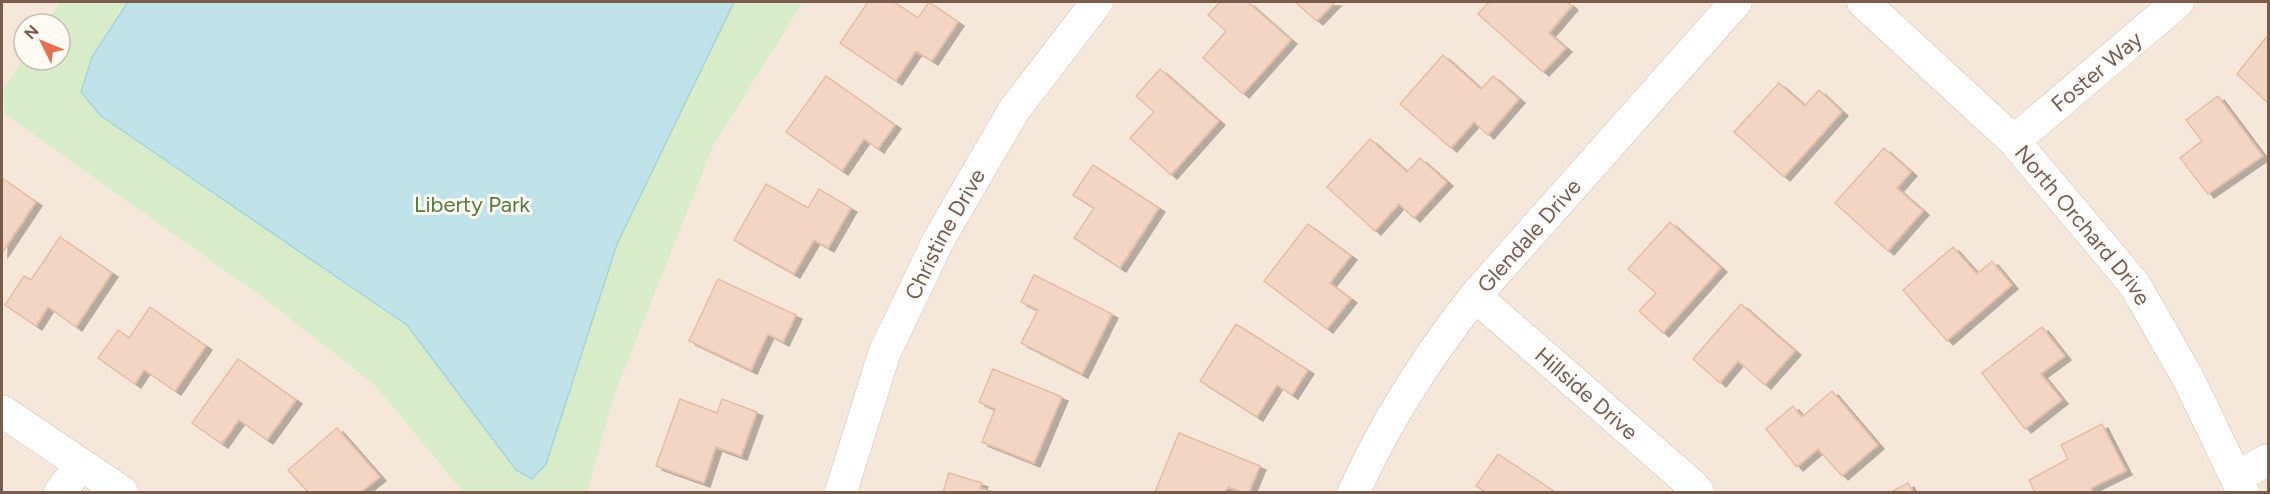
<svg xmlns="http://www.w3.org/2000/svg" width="2270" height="494" viewBox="0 0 2270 494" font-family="Figtree,sans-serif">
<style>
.residential{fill:#f5e8da;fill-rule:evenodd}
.green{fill:#d8ecc9}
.water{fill:#bfe3e8;stroke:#a5d3da;stroke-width:1.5}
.building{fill:#f3d5c3;stroke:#e6bba3;stroke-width:1.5;filter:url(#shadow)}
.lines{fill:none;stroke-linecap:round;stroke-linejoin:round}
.minor-casing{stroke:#d1beb0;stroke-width:33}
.minor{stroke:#fff;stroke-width:32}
.labels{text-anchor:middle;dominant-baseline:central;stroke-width:6;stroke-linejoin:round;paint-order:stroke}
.street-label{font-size:22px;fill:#7a5c4d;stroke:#fffaf3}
.park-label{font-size:22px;fill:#537a41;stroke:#fffaf3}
</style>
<defs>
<filter id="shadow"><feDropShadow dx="6" dy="4" stdDeviation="0" flood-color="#0004"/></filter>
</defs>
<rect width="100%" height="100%" fill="#fdf6ec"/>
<path class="residential" d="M2,2H2268V492H2ZM24,24H60V60H24Z"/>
<polygon class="green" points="60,2 803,2 713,146 614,396 587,492 463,492 375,385 266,300 5,114 3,90 24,57 24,60 60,60 60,24 46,24"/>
<polygon class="water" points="128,2 734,2 617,244 546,464 532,479 516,470 407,325 101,116 81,92 92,57"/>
<g class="building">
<polygon points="868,2 894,2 918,18 929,2 958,22 932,61 916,51 896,81 840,43"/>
<polygon points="1220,2 1248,2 1291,40 1243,94 1203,58 1226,31 1208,15"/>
<polygon points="1295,2 1335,2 1317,21"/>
<polygon points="1489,2 1567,2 1572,6 1549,33 1566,48 1543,72 1478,14"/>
<polygon points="2268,35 2268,103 2237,74"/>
<polygon points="1443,55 1481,89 1493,76 1519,99 1488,135 1474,122 1451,148 1400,104"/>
<polygon points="1160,69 1219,121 1171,175 1130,138 1154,112 1136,96"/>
<polygon points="826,76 895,125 878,149 864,139 842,171 786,132"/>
<polygon points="1779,83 1805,106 1819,90 1842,112 1784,177 1734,132"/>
<polygon points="2218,96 2263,156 2208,194 2180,158 2202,141 2186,120"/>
<polygon points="1370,139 1407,172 1420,158 1447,182 1414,218 1399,204 1375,231 1327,187"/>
<polygon points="1884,148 1911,172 1897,188 1923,211 1888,251 1835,203"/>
<polygon points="1093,165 1159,208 1120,268 1074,238 1094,208 1073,195"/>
<polygon points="2,178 36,202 2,253"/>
<polygon points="766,184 808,208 819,189 851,208 828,248 814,240 794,274 734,240"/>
<polygon points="1670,222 1721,268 1663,333 1639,311 1656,293 1628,269"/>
<polygon points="1308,224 1351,256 1330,283 1351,299 1327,329 1264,281"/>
<polygon points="60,237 112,273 76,327 48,307 36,326 5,305 24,276 31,280"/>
<polygon points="1953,247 1977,274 1992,261 2012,285 1947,341 1903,290"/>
<polygon points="1034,275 1112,314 1082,374 1021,343 1038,310 1021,302"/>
<polygon points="718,279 796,315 783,342 768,334 751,370 689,341"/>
<polygon points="1741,304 1795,351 1765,385 1738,361 1720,383 1693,359"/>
<polygon points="150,307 206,346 175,391 144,370 135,384 98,358 118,330 129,338"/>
<polygon points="1236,324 1308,370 1292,395 1277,385 1257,417 1200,381"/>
<polygon points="2042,327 2065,356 2041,374 2062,400 2025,429 1982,373"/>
<polygon points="238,359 296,400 267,440 239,420 222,444 192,423"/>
<polygon points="993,369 1062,397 1034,463 982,442 995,409 979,402"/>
<polygon points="1832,391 1878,445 1842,476 1818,449 1797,467 1766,429 1793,406 1802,417"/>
<polygon points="680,399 717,413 722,399 757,412 741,456 716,447 704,483 656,466"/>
<polygon points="2102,424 2126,471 2091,488 2093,492 2035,492 2029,480 2068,459 2061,445"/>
<polygon points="337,428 380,477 361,492 308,492 288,470"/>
<polygon points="1179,433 1260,466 1249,492 1241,492 1228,487 1225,492 1155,492"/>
<polygon points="1498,454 1555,492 1486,492 1476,486"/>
<polygon points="949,473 982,483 980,488 994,492 943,492"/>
<polygon points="1908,483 1913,492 1891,492"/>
</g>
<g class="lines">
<g class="minor-casing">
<g id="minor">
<path id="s1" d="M1863,2L2014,141L2135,285L2189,380L2243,492"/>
<path id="s2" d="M2014,141L2178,2"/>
<path id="s3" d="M1475,296L1691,484L1698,492"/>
<polyline points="2,411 122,492"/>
<polyline points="2236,477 2268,460"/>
<polyline points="60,492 80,466"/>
<path id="s4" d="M841,492L884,354L939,239L1014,110L1097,2"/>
<path id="s5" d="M1354,492C1385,422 1428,356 1475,296L1736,2"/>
</g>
</g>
<use href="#minor" class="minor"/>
</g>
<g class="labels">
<g class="street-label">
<text stroke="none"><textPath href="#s2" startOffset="108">Foster Way</textPath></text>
<text stroke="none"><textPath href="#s1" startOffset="314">North Orchard Drive</textPath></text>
<text stroke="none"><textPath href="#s4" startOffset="279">Christine Drive</textPath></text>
<text stroke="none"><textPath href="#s5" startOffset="312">Glendale Drive</textPath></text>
<text stroke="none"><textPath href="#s3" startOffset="148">Hillside Drive</textPath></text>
</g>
<g class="park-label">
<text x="472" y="204">Liberty Park</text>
</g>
</g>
<rect width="2270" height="494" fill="none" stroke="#7a5c4d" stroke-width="6"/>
<g transform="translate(42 42) rotate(313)"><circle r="28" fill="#fffaf3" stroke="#cabbb1" stroke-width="1.5"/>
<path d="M0-4.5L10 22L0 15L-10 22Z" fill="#e76f51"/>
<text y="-9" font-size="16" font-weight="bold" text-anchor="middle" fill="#7a5c4d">N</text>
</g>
</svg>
